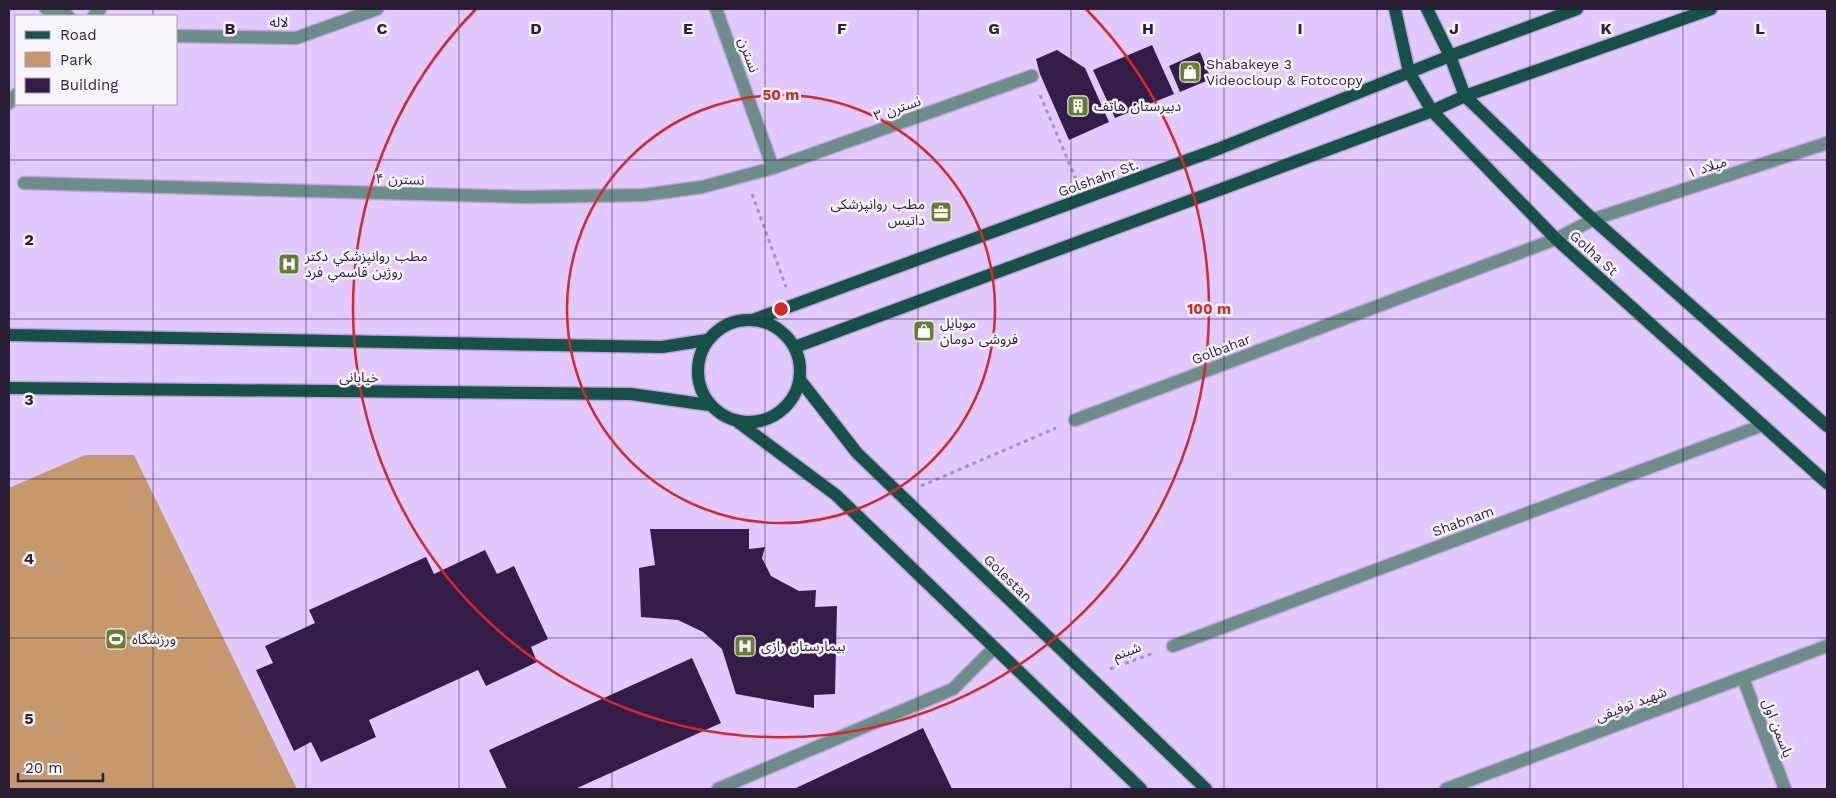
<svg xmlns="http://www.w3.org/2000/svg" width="1836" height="798" viewBox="0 0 1836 798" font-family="'Work Sans','Noto Sans Arabic',sans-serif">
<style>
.green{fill:#c5996d}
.building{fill:#351d4b}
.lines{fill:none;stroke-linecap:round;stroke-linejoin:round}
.minor-casing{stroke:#bda6d6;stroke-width:15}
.major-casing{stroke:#bda6d6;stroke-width:15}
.path{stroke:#a692be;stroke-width:3;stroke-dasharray:4 4;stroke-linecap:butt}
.minor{stroke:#6c8d89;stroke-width:12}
.major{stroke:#18504a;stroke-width:12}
.grid{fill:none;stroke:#2b1f38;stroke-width:1;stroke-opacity:0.55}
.ring{fill:none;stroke:#d62828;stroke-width:2.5}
.labels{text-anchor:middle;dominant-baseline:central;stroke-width:5;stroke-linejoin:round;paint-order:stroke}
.street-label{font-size:14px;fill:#2b1f38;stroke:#f7f4fb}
.poi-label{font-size:14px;fill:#2b1f38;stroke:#f7f4fb;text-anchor:start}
.grid-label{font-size:16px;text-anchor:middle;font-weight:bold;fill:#2b1f38;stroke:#f7f4fb;stroke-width:5;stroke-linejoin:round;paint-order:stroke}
.centre{fill:#d62828;stroke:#f7f4fb;stroke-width:2.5}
.ring-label{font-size:15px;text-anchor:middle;font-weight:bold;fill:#d62828;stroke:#f7f4fb;stroke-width:5;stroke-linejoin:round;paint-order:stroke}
</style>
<rect width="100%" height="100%" fill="#e1c8fe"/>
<polygon class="green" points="85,455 134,455 297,789 9,789 9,488"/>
<g class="building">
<polygon points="1152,45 1174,94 1115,118 1093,70"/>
<polygon points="1057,50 1085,68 1109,122 1069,140 1040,74 1036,59"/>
<polygon points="1200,52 1211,79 1180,92 1169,66"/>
<polygon points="650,529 749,529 749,549 765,547 762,558 771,576 799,591 816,590 815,607 837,606 835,694 814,695 814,708 736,694 722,649 703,632 678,620 641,617 639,568 655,565"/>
<polygon points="485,550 497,574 514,566 548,639 531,647 537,662 486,686 478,670 369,720 376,737 321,762 311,742 294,751 256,670 273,663 265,646 315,623 309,610 426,557 434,574"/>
<polygon points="692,658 721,723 575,789 507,789 489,750"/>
<polygon points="923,728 952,789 794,789"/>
</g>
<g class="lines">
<g class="minor-casing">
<g id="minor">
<polyline points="46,9 68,16"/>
<polyline points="716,9 773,168"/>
<polyline points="94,16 100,9"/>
<polyline points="176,36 296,38 377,9"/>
<polyline points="9,103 16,95"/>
<polyline points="24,183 526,197 644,195 702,187 773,168 1032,76"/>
<polyline points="1075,420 1556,239 1594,219 1827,143"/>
<polyline points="1173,646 1763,425"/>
<polyline points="1743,678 1785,789"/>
<polyline points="718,789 953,689 994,648"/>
<polyline points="1446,789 1827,646"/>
</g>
</g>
<g class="major-casing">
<g id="major">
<polyline points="1395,9 1409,72 1432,111 1556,239 1827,483"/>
<polyline points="1427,9 1450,56 1465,96 1585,212 1827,426"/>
<circle cx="749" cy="371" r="51"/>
<polyline points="753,320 1218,149 1450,56 1577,9"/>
<polyline points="9,335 662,347 707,340"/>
<polyline points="795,347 1432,111 1465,96 1711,9"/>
<polyline points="800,380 857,453 1206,789"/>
<polyline points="9,388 631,394 709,405"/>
<polyline points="738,422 836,495 1141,789"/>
</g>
</g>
<g class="path">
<polyline points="1040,95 1076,179"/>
<polyline points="752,194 786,287"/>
<polyline points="921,486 1056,428"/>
<polyline points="1110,669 1154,653"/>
</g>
<use href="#minor" class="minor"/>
<use href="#major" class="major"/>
</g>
<path class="grid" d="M153,9V16M306,9V789M459,9V789M612,9V789M765,9V789M918,9V789M1071,9V789M1224,9V789M1377,9V789M1530,9V789M1683,9V789M153,104V789M9,160H1827M9,319H1827M9,479H1827M9,638H1827"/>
<g class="ring">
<circle cx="781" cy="309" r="214"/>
<path d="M1086 9A428 428 0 1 1 476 9"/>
</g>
<defs>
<g id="shop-square" transform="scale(1.125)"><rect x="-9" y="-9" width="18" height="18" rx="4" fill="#647f33" stroke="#f7f4fb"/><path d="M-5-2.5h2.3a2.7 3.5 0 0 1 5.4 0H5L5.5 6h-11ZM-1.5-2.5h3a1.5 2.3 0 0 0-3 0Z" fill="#fff"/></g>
<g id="building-square" transform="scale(1.125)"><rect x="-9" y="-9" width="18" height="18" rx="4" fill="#647f33" stroke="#f7f4fb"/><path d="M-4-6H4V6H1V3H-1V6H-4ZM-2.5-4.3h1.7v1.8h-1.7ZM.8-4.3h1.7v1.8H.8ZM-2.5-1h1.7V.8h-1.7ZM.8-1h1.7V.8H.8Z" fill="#fff"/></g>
<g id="office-square" transform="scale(1.125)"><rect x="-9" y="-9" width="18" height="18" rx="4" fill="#647f33" stroke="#f7f4fb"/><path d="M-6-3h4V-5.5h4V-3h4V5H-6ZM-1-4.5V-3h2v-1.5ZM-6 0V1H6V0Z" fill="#fff"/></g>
<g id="hospital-square" transform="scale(1.125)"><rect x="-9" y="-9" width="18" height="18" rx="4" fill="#647f33" stroke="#f7f4fb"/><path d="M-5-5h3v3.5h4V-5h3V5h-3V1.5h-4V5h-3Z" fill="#fff"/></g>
<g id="stadium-square" transform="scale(1.125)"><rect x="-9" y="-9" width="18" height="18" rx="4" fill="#647f33" stroke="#f7f4fb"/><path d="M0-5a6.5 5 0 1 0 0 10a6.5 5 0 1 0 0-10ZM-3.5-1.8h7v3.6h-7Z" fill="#fff"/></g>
</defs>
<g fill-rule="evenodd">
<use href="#shop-square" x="1190" y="72"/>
<use href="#building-square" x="1078" y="106"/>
<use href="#office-square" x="941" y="212"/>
<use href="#hospital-square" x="289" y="264"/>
<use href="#shop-square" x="924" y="331"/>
<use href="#stadium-square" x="116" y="639"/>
<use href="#hospital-square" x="745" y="646"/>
</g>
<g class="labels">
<g class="street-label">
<text transform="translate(279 22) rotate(1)">لاله</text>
<text transform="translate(749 55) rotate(70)">نسترن</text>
<text transform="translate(897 108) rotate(-19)">نسترن ٣</text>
<text transform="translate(1707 167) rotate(-18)">میلاد ۱</text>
<text transform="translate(1098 178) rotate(-20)">Golshahr St.</text>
<text transform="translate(400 179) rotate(2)">نسترن ۴</text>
<text transform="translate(1594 253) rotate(42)">Golha St</text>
<text transform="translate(1221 349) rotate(-21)">Golbahar</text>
<text transform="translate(359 377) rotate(1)">خیابانی</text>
<text transform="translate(1463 521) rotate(-20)">Shabnam</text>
<text transform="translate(1008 578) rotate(44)">Golestan</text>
<text transform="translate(1127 651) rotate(-20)">شبنم</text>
<text transform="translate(1631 704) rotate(-21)">شهید توفیقی</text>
<text transform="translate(1778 728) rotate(69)">یاسمن اول</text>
</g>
<g class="poi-label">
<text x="1206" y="64">Shabakeye 3<tspan x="1206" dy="16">Videocloup &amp; Fotocopy</tspan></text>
<text x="1094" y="106">دبیرستان هاتف</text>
<text x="925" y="204" text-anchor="end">مطب روانپزشکی<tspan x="925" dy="16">داتیس</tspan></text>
<text x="305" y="256">مطب روانپزشكي دكتر<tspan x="305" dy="16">روژين قاسمي فرد</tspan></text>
<text x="940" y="323">موبایل<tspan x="940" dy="16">فروشی دومان</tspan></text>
<text x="132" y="639">ورزشگاه</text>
<text x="761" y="646">بیمارستان رازی</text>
</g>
</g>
<g class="grid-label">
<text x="230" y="34">B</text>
<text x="382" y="34">C</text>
<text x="536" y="34">D</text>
<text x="688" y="34">E</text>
<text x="842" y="34">F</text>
<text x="994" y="34">G</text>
<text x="1148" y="34">H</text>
<text x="1300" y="34">I</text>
<text x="1454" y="34">J</text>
<text x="1606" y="34">K</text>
<text x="1760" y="34">L</text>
<text x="29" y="245">2</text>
<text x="29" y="405">3</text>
<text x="29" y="564">4</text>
<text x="29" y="724">5</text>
</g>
<circle cx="781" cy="309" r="8" class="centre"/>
<g class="ring-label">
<text x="781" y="100">50 m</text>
<text x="1209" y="314">100 m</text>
</g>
<rect width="1836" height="798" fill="none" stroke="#2b1f38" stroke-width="20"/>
<rect x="15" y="15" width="162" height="90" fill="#f7f4fb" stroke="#a59fad"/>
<rect x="25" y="31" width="25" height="8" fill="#18504a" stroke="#a59fad"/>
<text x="60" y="40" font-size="15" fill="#2b1f38">Road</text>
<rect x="25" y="52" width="25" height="15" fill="#c5996d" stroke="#a59fad"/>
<text x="60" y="65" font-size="15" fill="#2b1f38">Park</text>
<rect x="25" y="78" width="25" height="15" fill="#351d4b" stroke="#a59fad"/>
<text x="60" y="90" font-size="15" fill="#2b1f38">Building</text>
<path d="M18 773v8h85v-8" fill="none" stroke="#2b1f38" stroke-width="2.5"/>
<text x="25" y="773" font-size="15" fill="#2b1f38" stroke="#f7f4fb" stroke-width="4" paint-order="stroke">20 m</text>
</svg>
